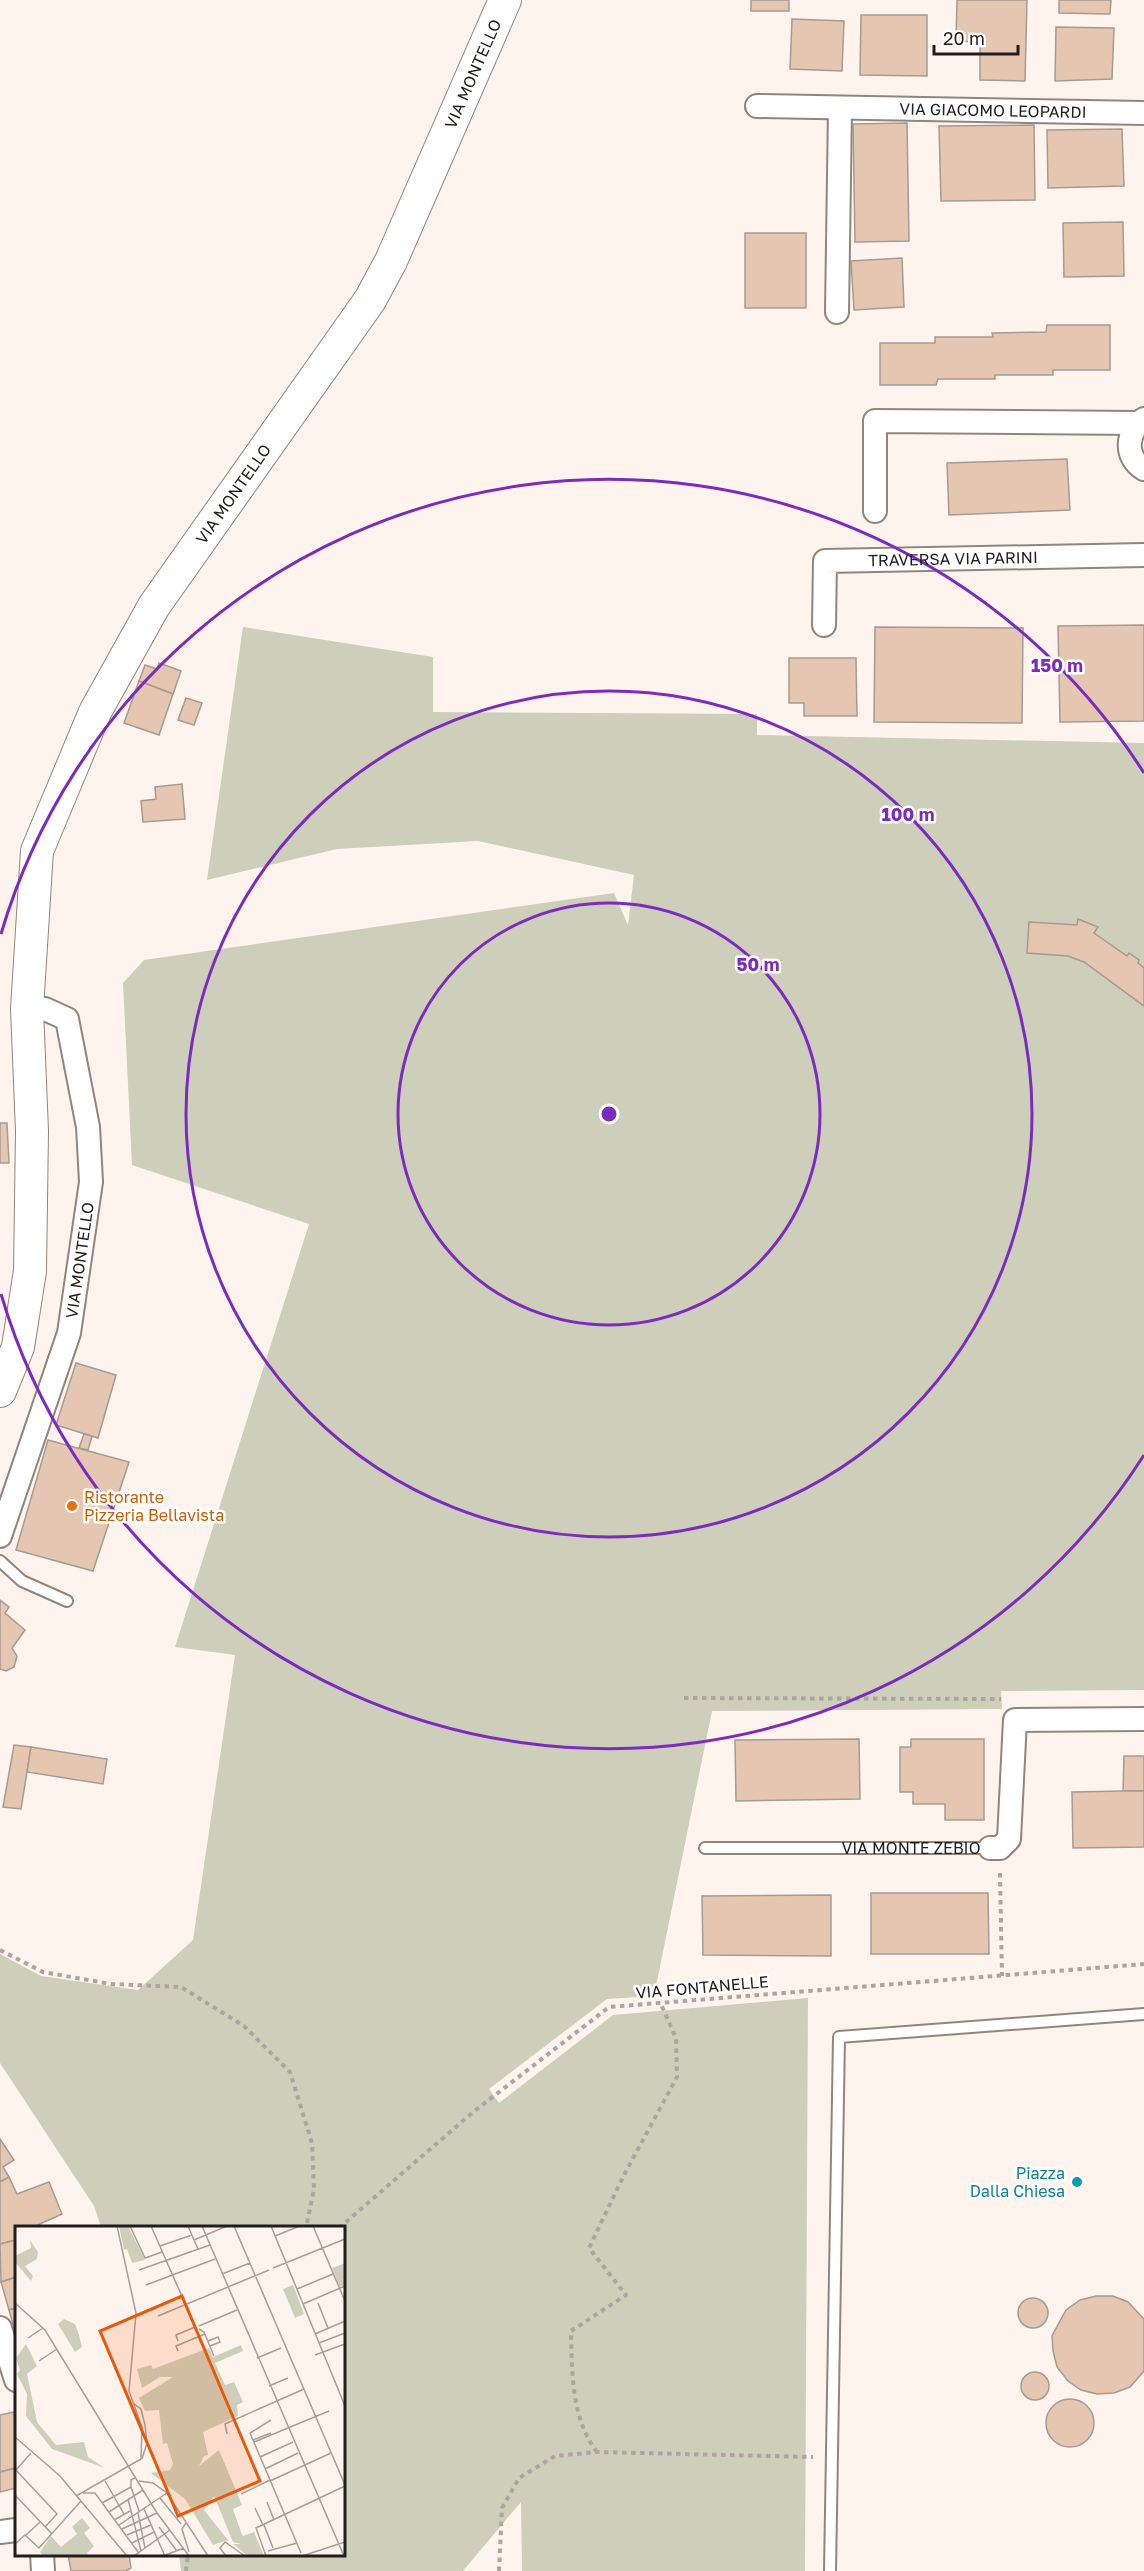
<svg xmlns="http://www.w3.org/2000/svg" width="1144" height="2571" viewBox="0 0 1144 2571" font-family="'Golos Text',sans-serif">
<style>
.green{fill:#cdcfba}
.building{fill:#e5c7b1;stroke:#a69a91;stroke-width:1.5}
.lines{fill:none;stroke-linecap:round;stroke-linejoin:round}
.lane-casing{stroke:#91857c;stroke-width:14}
.street-casing{stroke:#91857c;stroke-width:26}
.secondary-casing{stroke:#91857c;stroke-width:34}
.path{stroke:#aea5a0;stroke-width:4;stroke-dasharray:4.5 4.5;stroke-linecap:butt}
.lane{stroke:#fff;stroke-width:10}
.street{stroke:#fff;stroke-width:22}
.secondary{stroke:#fff;stroke-width:32}
.ring{fill:none;stroke:#7b2cbf;stroke-width:3}
.food-dot{fill:#e8710a;stroke:#fff;stroke-width:2}
.culture-dot{fill:#0f9aa8;stroke:#fff;stroke-width:2}
.labels{text-anchor:middle;dominant-baseline:central;stroke-width:5;stroke-linejoin:round;paint-order:stroke}
.street-label{font-size:16px;fill:#221d1a;stroke:#fff}
.food-label{font-size:16px;fill:#c56008;stroke:#fff;text-anchor:start}
.culture-label{font-size:16px;fill:#0d838f;stroke:#fff;text-anchor:end}
.inset-road{fill:none;stroke:#a79e99;stroke-width:1.5}
.view{fill:#e8590c;fill-opacity:0.15;stroke:#e8590c;stroke-width:3}
.inset-edge{fill:none;stroke:#221d1a;stroke-width:3}
.centre{fill:#7b2cbf;stroke:#fff;stroke-width:3}
.ring-label{font-size:18px;text-anchor:middle;font-weight:bold;fill:#7b2cbf;stroke:#fff;stroke-width:5;stroke-linejoin:round;paint-order:stroke}
</style>
<rect width="100%" height="100%" fill="#fff4ed"/>
<polygon class="green" points="243,627 433,657 433,712 757,714 757,735 1144,743 1144,1690 1001,1691 1002,1709 712,1711 654,1996 607,1999 489,2089 499,2103 613,2015 808,1998 805,2571 522,2571 521,2502 463,2571 181,2571 179,2555 344,2554 344,2228 101,2227 94,2206 0,2063 0,1954 41,1976 138,1990 193,1940 235,1655 175,1647 309,1224 132,1165 123,983 144,960 614,893 628,925 634,875 478,841 337,849 207,880"/>
<g class="building">
<rect x="751" y="0" width="38" height="11"/>
<polygon points="957,0 1027,0 1025,81 980,80 980,42 956,41"/>
<polygon points="1059,0 1111,0 1110,14 1059,13"/>
<polygon points="861,15 927,15 927,76 860,75"/>
<polygon points="792,19 844,21 842,71 790,69"/>
<polygon points="1056,27 1114,28 1112,79 1055,81"/>
<polygon points="907,123 909,241 855,242 853,124"/>
<polygon points="1034,125 1035,200 941,201 939,126"/>
<polygon points="1122,129 1124,186 1048,188 1047,130"/>
<polygon points="1123,222 1124,276 1064,277 1063,223"/>
<rect x="745" y="233" width="61" height="75"/>
<polygon points="902,258 904,307 854,310 851,261"/>
<polygon points="1047,325 1110,325 1110,370 1053,370 1053,375 995,375 995,379 938,379 936,385 880,385 880,343 935,343 935,337 993,337 992,333 1046,332"/>
<polygon points="1067,459 1070,510 949,515 947,463"/>
<polygon points="1144,625 1144,721 1060,722 1058,626"/>
<polygon points="875,627 1023,628 1022,723 874,722"/>
<polygon points="789,658 856,658 857,716 804,716 804,703 789,703"/>
<polygon points="159,663 181,671 173,694 139,681 145,665 157,669"/>
<polygon points="139,681 173,694 159,735 124,723"/>
<polygon points="186,698 202,703 194,725 178,720"/>
<polygon points="182,784 185,819 143,822 141,801 156,799 155,787"/>
<polygon points="1078,919 1098,927 1094,933 1127,956 1129,953 1139,960 1138,963 1144,968 1144,1006 1084,962 1068,956 1027,953 1029,922 1077,925"/>
<polygon points="0,1123 7,1123 9,1163 0,1163"/>
<polygon points="76,1363 116,1375 98,1438 56,1425"/>
<polygon points="84,1434 92,1436 88,1450 79,1448"/>
<polygon points="48,1440 129,1462 93,1571 16,1550"/>
<polygon points="0,1600 9,1607 5,1613 25,1630 12,1648 17,1656 14,1667 6,1671 0,1669"/>
<polygon points="859,1739 860,1799 736,1801 735,1740"/>
<polygon points="911,1739 984,1739 984,1820 945,1820 945,1804 913,1804 913,1792 900,1792 900,1747 911,1747"/>
<polygon points="14,1745 31,1747 21,1809 3,1807"/>
<polygon points="31,1747 107,1759 103,1784 27,1772"/>
<polygon points="1124,1756 1144,1756 1144,1791 1123,1791"/>
<polygon points="1123,1791 1144,1791 1144,1847 1073,1848 1072,1792"/>
<polygon points="871,1893 988,1893 989,1954 871,1954"/>
<polygon points="831,1895 831,1956 703,1955 702,1896"/>
<polygon points="0,2139 14,2160 3,2167 9,2177 0,2182"/>
<polygon points="9,2177 17,2194 49,2182 62,2214 31,2228 16,2228 16,2240 0,2244 0,2182"/>
<polygon points="16,2240 16,2277 1,2282 0,2244"/>
<polygon points="16,2277 16,2308 9,2310 1,2282"/>
<polygon points="1096,2296 1113,2296 1128,2302 1144,2319 1144,2371 1130,2387 1114,2393 1097,2394 1081,2390 1068,2381 1057,2367 1053,2351 1052,2336 1066,2310 1080,2300"/>
<circle cx="1033" cy="2313" r="15"/>
<polygon points="16,2308 16,2335 9,2310"/>
<circle cx="1035" cy="2386" r="14"/>
<circle cx="1070" cy="2423" r="24"/>
<polygon points="14,2412 16,2426 16,2468 0,2472 0,2415"/>
<polygon points="16,2468 16,2488 0,2492 0,2472"/>
<polygon points="68,2554 129,2554 131,2568 125,2571 71,2571"/>
</g>
<g class="lines">
<g class="lane-casing">
<g id="lane">
<polyline points="0,1561 22,1581 67,1601"/>
<path id="s1" d="M705,1848H990"/>
<polyline points="830,2571 839,2037 1144,2014"/>
</g>
</g>
<g class="street-casing">
<g id="street">
<path id="s2" d="M757,106L1144,113"/>
<polyline points="837,312 840,108"/>
<path d="M1144,419C1126,432 1124,457 1144,469"/>
<polyline points="875,511 875,421 1138,423"/>
<path id="s3" d="M824,625L825,561L1144,555"/>
<path id="s4" d="M0,1536L69,1333L91,1182L88,1127L67,1019L45,1009H27"/>
<polyline points="990,1848 1000,1848 1009,1839 1015,1720 1144,1719"/>
<polyline points="0,2328 16,2380"/>
<polyline points="0,2532 16,2530"/>
<polyline points="42,2554 43,2571"/>
</g>
</g>
<g class="secondary-casing">
<g id="secondary">
<path id="s5" d="M0,1391L18,1347L30,1271L32,1131L27,1009L37,851L95,712L154,606L370,300L391,261L505,0"/>
</g>
</g>
<g class="path">
<polyline points="684,1698 1001,1699"/>
<polyline points="1000,1873 1002,1976"/>
<polyline points="0,1950 43,1972 111,1984 181,1987 244,2026 290,2072 312,2143 314,2189 306,2228"/>
<polyline points="339,2228 472,2113 609,2007 1144,1964"/>
<path d="M597,2452C571,2418 572,2372 571,2331L626,2295L589,2248L624,2175L677,2077L676,2038L660,2002"/>
<polyline points="186,2571 188,2554"/>
<polyline points="499,2571 502,2508 519,2478 555,2456 597,2452 813,2457"/>
</g>
<use href="#lane" class="lane"/>
<use href="#street" class="street"/>
<use href="#secondary" class="secondary"/>
</g>
<g class="ring">
<circle cx="609" cy="1114" r="211"/>
<circle cx="609" cy="1114" r="423"/>
<path d="M1144 1455A634 634 0 0 1 1 1294M1 934A634 634 0 0 1 1144 773"/>
</g>
<circle class="food-dot" cx="72" cy="1506" r="6"/>
<circle class="culture-dot" cx="1077" cy="2182" r="6"/>
<g class="labels">
<g class="street-label">
<text stroke="none"><textPath href="#s5" startOffset="1440">VIA MONTELLO</textPath></text>
<text stroke="none"><textPath href="#s2" startOffset="236">VIA GIACOMO LEOPARDI</textPath></text>
<text stroke="none"><textPath href="#s5" startOffset="954">VIA MONTELLO</textPath></text>
<text stroke="none"><textPath href="#s3" startOffset="192">TRAVERSA VIA PARINI</textPath></text>
<text stroke="none"><textPath href="#s4" startOffset="288">VIA MONTELLO</textPath></text>
<text stroke="none"><textPath href="#s1" startOffset="206">VIA MONTE ZEBIO</textPath></text>
<text transform="translate(702 1987) rotate(-5)">VIA FONTANELLE</text>
</g>
<g class="food-label">
<text x="84" y="1497">Ristorante<tspan x="84" dy="18">Pizzeria Bellavista</tspan></text>
</g>
<g class="culture-label">
<text x="1065" y="2173">Piazza<tspan x="1065" dy="18">Dalla Chiesa</tspan></text>
</g>
</g>
<g transform="translate(15 2226)">
<rect width="330" height="330" fill="#fff4ed"/>
<path d="M104,0H113L130,34L117,37L112,23L109,24ZM15,14L23,26L22,33L10,40L18,50L16,55L0,36V30L16,22ZM330,37V59L325,61L317,42ZM278,59L289,88L280,92L268,63ZM49,93L60,98L64,109L67,121L60,126L43,98ZM11,118L22,140L12,148L22,196L41,219L69,216L73,231L90,242L37,223L11,190L12,168L2,148L5,144L1,132ZM226,119L228,125L200,137L210,159L219,156L228,176L222,179L223,190L188,206L193,229L189,230L184,240L204,224L227,279L218,283L226,306L228,310L239,306L249,330H233L218,318H226L218,316L199,270L189,284L213,314L198,319L170,273L136,247L155,244L158,238L152,217L148,218L144,184L130,185L124,172L158,151H145L127,162L122,143L136,139L138,143L194,122L198,131ZM67,292L75,302L69,307L79,320L72,327L74,330H28L25,326L36,310L46,321L62,308L57,301Z" fill="#cdcfba"/>
<path class="inset-road" d="M115,0L130,32L147,26M136,0L180,100M173,0L183,23M187,0L329,330M219,0L330,259M256,0L330,180M298,0L330,75M260,10L285,0M179,14L212,0M145,20L177,9M258,42L330,13M124,44L195,19M207,48L235,37M131,59L200,33M282,63L318,48M0,77L30,104L142,287L174,330M303,77L313,102M288,78L330,60M143,90L254,44M184,100L222,84M184,103L189,106L199,130M300,108L330,95M13,112L28,102M163,115L161,109L180,101M193,115L203,111L205,116L195,120M304,117L330,107M163,125L161,120L190,108M300,129L330,118M242,132L266,122M24,135L42,123M254,160L273,152M118,177L126,183L130,199L132,217L127,233M256,194L235,207L286,327M212,208L210,198L289,163M0,211L45,250L112,330M238,214L256,207M239,216L314,185M245,231L278,216M0,243L42,288L30,301M250,243L283,227M1,244L16,227M121,251L116,254V261L124,285M90,255L109,288M124,255L138,257L152,267L193,330M255,255L316,227M68,267H80L123,326M226,268L255,254M0,269L37,308M61,270L126,233L127,201L114,165L121,87L102,0M145,272L166,298M113,273L126,325M252,276L259,294M87,277L116,261M240,282L248,299M129,283L150,330M94,286L128,264M123,287L130,322M99,294L115,285M171,297L167,303L174,326M104,299L152,267M249,299L258,322M144,301L162,325M107,303L142,287M11,309L25,296M112,309L136,299M117,317L139,306M0,318L10,309L24,322L66,275M253,325L282,317M119,330L155,304M148,330L169,322M211,330L205,322L210,316L230,330M251,330L241,302L330,260M287,330L330,316"/>
<path class="view" d="M167,70L245,255L163,290L85,105Z"/>
<rect width="330" height="330" class="inset-edge"/>
</g>
<circle cx="609" cy="1114" r="9" class="centre"/>
<g class="ring-label">
<text x="1057" y="672">150 m</text>
<text x="908" y="821">100 m</text>
<text x="758" y="971">50 m</text>
</g>
<path d="M934 45v9h84v-9" fill="none" stroke="#221d1a" stroke-width="3"/>
<text x="943" y="45" font-size="18" fill="#221d1a" stroke="#ffffff" stroke-width="4.5" paint-order="stroke">20 m</text>
</svg>
